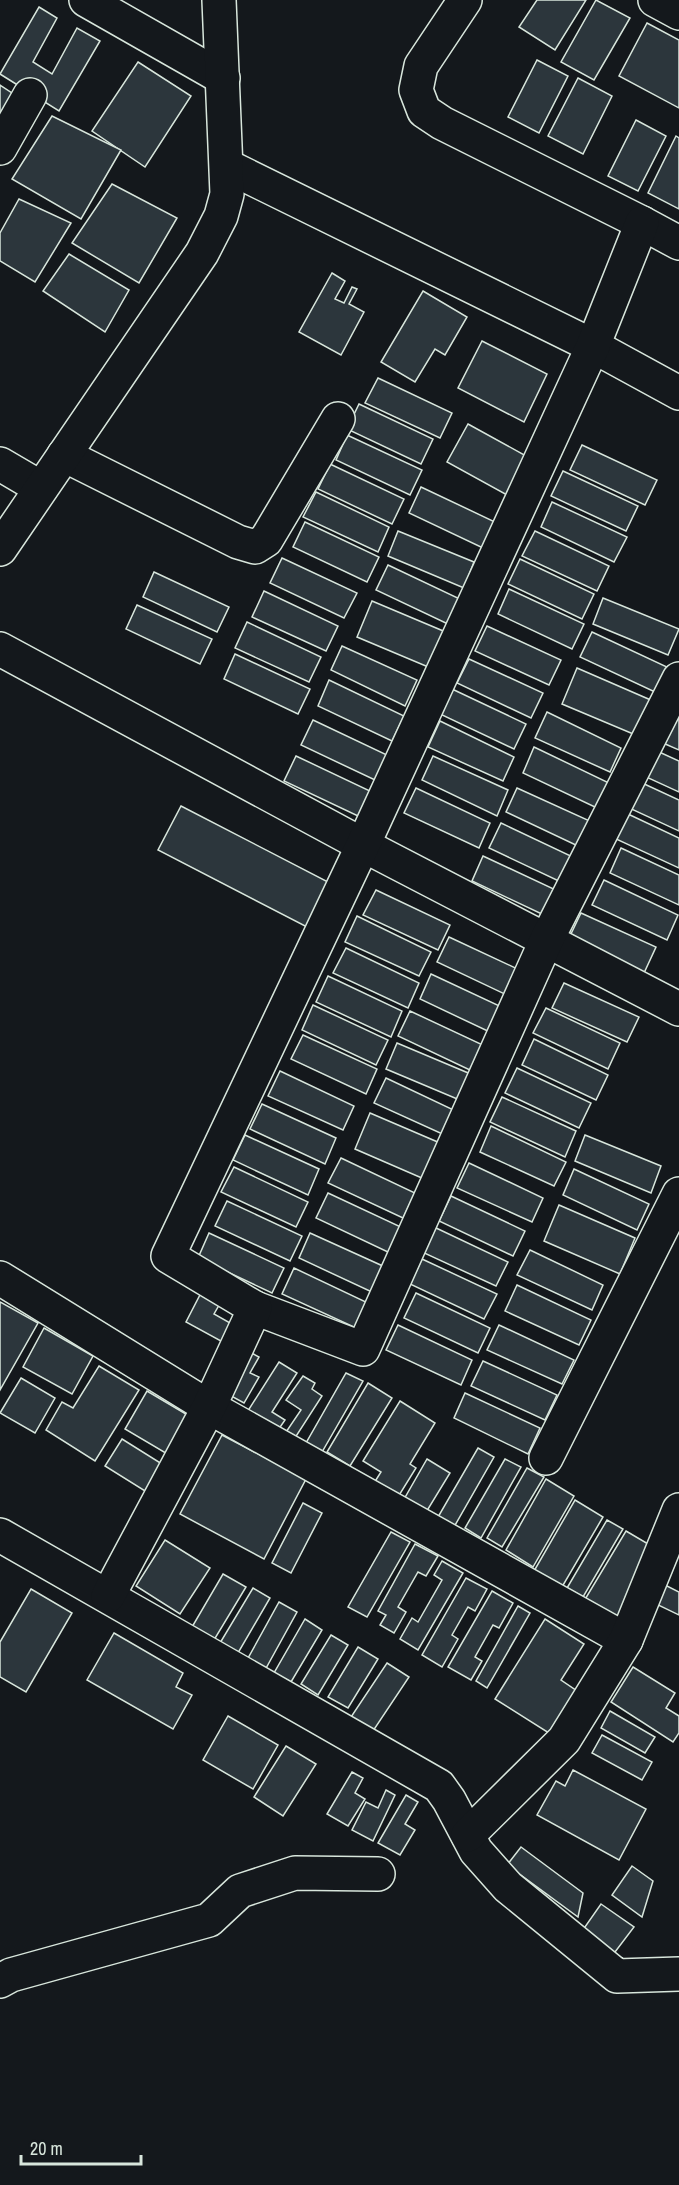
<svg xmlns="http://www.w3.org/2000/svg" width="679" height="2185" viewBox="0 0 679 2185" font-family="'Archivo Narrow',sans-serif">
<style>
.building{fill:#2c363c;stroke:#d8e6dc;stroke-width:1.5}
.lines{fill:none;stroke-linecap:round;stroke-linejoin:round}
.street-casing{stroke:#d8e6dc;stroke-width:36}
.street{stroke:#14181c;stroke-width:33}
</style>
<rect width="100%" height="100%" fill="#14181c"/>
<g class="building">
<polygon points="537,0 586,0 555,50 519,27"/>
<polygon points="596,0 630,18 594,80 561,62"/>
<polygon points="39,7 57,18 33,62 52,74 77,28 100,41 59,111 0,74"/>
<polygon points="647,23 679,40 679,108 619,76"/>
<polygon points="537,60 568,76 539,133 508,117"/>
<polygon points="138,62 191,96 145,167 92,131"/>
<polygon points="578,78 612,96 583,154 548,136"/>
<polygon points="0,85 15,95 0,119"/>
<polygon points="52,116 121,150 81,219 12,179"/>
<polygon points="636,120 666,136 638,191 608,176"/>
<polygon points="676,136 679,138 679,209 648,193"/>
<polygon points="112,184 177,218 139,283 72,243"/>
<polygon points="19,199 71,223 35,282 0,261 0,233"/>
<polygon points="69,254 129,290 105,332 43,291"/>
<polygon points="332,273 345,281 335,299 344,303 352,287 357,289 349,304 364,312 341,355 299,332"/>
<polygon points="423,291 467,317 445,355 435,349 415,382 381,362"/>
<polygon points="482,341 547,374 524,422 458,388"/>
<polygon points="378,378 452,413 440,438 365,403"/>
<polygon points="359,404 433,439 421,464 347,429"/>
<polygon points="468,424 528,457 507,495 447,462"/>
<polygon points="347,435 422,470 410,495 336,460"/>
<polygon points="582,445 657,480 645,505 570,470"/>
<polygon points="330,464 404,499 392,524 318,489"/>
<polygon points="563,471 638,506 626,531 551,496"/>
<polygon points="421,487 495,522 483,548 409,513"/>
<polygon points="316,492 389,527 378,552 303,517"/>
<polygon points="552,502 627,537 614,562 541,527"/>
<polygon points="305,522 379,557 367,582 293,547"/>
<polygon points="398,531 474,562 464,588 388,556"/>
<polygon points="535,531 609,566 597,591 522,556"/>
<polygon points="282,558 357,593 344,618 270,583"/>
<polygon points="520,559 594,594 582,619 508,584"/>
<polygon points="388,565 462,600 450,625 376,590"/>
<polygon points="154,572 229,607 217,632 143,597"/>
<polygon points="509,589 584,624 572,649 498,614"/>
<polygon points="264,591 338,626 326,651 252,617"/>
<polygon points="603,598 679,629 668,655 593,624"/>
<polygon points="372,601 448,633 433,669 357,637"/>
<polygon points="137,605 212,639 200,664 126,629"/>
<polygon points="247,622 321,657 309,682 235,648"/>
<polygon points="487,626 561,660 549,685 475,651"/>
<polygon points="592,632 667,667 655,692 580,657"/>
<polygon points="342,646 417,680 405,706 331,670"/>
<polygon points="235,654 310,689 298,714 224,679"/>
<polygon points="469,659 543,693 531,718 457,683"/>
<polygon points="577,668 653,701 638,736 562,704"/>
<polygon points="329,680 404,716 392,741 318,706"/>
<polygon points="452,689 526,724 514,749 440,714"/>
<polygon points="547,712 621,748 610,772 535,738"/>
<polygon points="675,718 679,720 679,750 663,743"/>
<polygon points="313,720 387,755 375,780 301,745"/>
<polygon points="440,721 514,757 503,781 428,747"/>
<polygon points="534,747 609,783 597,808 523,773"/>
<polygon points="657,751 679,761 679,792 644,776"/>
<polygon points="296,756 370,791 358,816 284,781"/>
<polygon points="433,756 508,790 497,816 422,780"/>
<polygon points="640,782 679,800 679,831 627,807"/>
<polygon points="416,788 490,823 479,848 404,813"/>
<polygon points="517,788 592,822 580,847 506,812"/>
<polygon points="181,806 330,883 307,927 158,850"/>
<polygon points="628,814 679,838 679,868 616,839"/>
<polygon points="501,823 575,858 563,883 489,848"/>
<polygon points="621,848 679,875 679,905 610,873"/>
<polygon points="483,856 558,891 546,916 472,881"/>
<polygon points="604,880 678,915 667,940 592,905"/>
<polygon points="376,890 450,925 438,950 363,915"/>
<polygon points="581,913 656,947 644,973 569,938"/>
<polygon points="357,916 431,952 419,976 345,942"/>
<polygon points="449,937 524,972 511,997 437,962"/>
<polygon points="346,948 419,983 408,1008 333,973"/>
<polygon points="431,974 506,1009 494,1034 420,999"/>
<polygon points="328,976 402,1011 391,1037 316,1002"/>
<polygon points="564,983 639,1017 627,1042 552,1008"/>
<polygon points="313,1005 388,1040 376,1065 302,1030"/>
<polygon points="546,1008 620,1043 608,1069 533,1033"/>
<polygon points="410,1011 485,1046 472,1071 398,1036"/>
<polygon points="303,1035 377,1069 366,1094 291,1059"/>
<polygon points="534,1039 608,1075 596,1100 522,1065"/>
<polygon points="397,1043 473,1075 462,1101 386,1069"/>
<polygon points="517,1068 591,1103 579,1128 505,1093"/>
<polygon points="280,1071 354,1106 343,1130 268,1096"/>
<polygon points="386,1078 460,1113 449,1137 374,1103"/>
<polygon points="502,1097 576,1131 565,1157 490,1122"/>
<polygon points="262,1104 336,1138 325,1164 250,1129"/>
<polygon points="370,1113 447,1146 431,1182 355,1149"/>
<polygon points="491,1126 566,1162 554,1186 480,1152"/>
<polygon points="245,1135 319,1169 308,1195 233,1160"/>
<polygon points="585,1135 661,1166 651,1193 575,1161"/>
<polygon points="341,1158 415,1193 403,1218 328,1183"/>
<polygon points="469,1163 543,1198 532,1222 457,1188"/>
<polygon points="234,1167 308,1202 296,1227 221,1192"/>
<polygon points="574,1169 649,1204 637,1230 563,1195"/>
<polygon points="328,1193 403,1228 390,1253 316,1218"/>
<polygon points="451,1196 525,1231 513,1256 439,1221"/>
<polygon points="227,1201 302,1236 290,1261 215,1226"/>
<polygon points="559,1205 635,1238 620,1274 544,1241"/>
<polygon points="434,1227 508,1262 496,1286 422,1252"/>
<polygon points="209,1233 284,1268 272,1293 198,1258"/>
<polygon points="310,1233 385,1267 374,1293 299,1258"/>
<polygon points="530,1250 603,1285 592,1310 517,1275"/>
<polygon points="422,1259 497,1294 484,1319 410,1284"/>
<polygon points="294,1268 368,1303 356,1328 282,1294"/>
<polygon points="517,1285 591,1320 579,1345 505,1311"/>
<polygon points="203,1289 222,1300 214,1314 239,1328 230,1346 186,1322"/>
<polygon points="416,1293 490,1328 478,1353 404,1318"/>
<polygon points="0,1302 38,1323 0,1390"/>
<polygon points="398,1325 472,1360 461,1385 386,1350"/>
<polygon points="499,1325 574,1360 562,1384 487,1350"/>
<polygon points="44,1328 93,1356 72,1394 23,1367"/>
<polygon points="244,1349 259,1357 250,1373 259,1377 244,1403 222,1391"/>
<polygon points="483,1361 557,1395 545,1420 471,1386"/>
<polygon points="279,1362 297,1373 272,1412 285,1420 274,1436 244,1417"/>
<polygon points="99,1366 139,1390 95,1461 46,1430 62,1402 73,1408"/>
<polygon points="346,1373 363,1381 322,1452 306,1443"/>
<polygon points="303,1376 315,1383 312,1389 322,1396 293,1441 284,1435 301,1410 286,1400"/>
<polygon points="21,1378 55,1398 35,1433 0,1413"/>
<polygon points="368,1383 392,1398 350,1466 327,1452"/>
<polygon points="147,1391 191,1417 169,1455 125,1429"/>
<polygon points="465,1393 540,1428 528,1454 454,1418"/>
<polygon points="400,1401 435,1423 410,1464 416,1468 398,1497 374,1483 381,1472 363,1461"/>
<polygon points="222,1435 306,1479 264,1559 180,1514"/>
<polygon points="122,1439 162,1464 145,1491 105,1466"/>
<polygon points="478,1448 494,1457 454,1527 438,1517"/>
<polygon points="427,1459 450,1473 425,1514 403,1501"/>
<polygon points="505,1459 521,1467 481,1538 465,1528"/>
<polygon points="527,1468 544,1477 502,1547 487,1538"/>
<polygon points="546,1479 574,1496 533,1567 506,1550"/>
<polygon points="575,1500 603,1517 562,1587 534,1571"/>
<polygon points="303,1503 322,1513 291,1573 272,1563"/>
<polygon points="607,1520 623,1529 583,1597 567,1588"/>
<polygon points="626,1531 655,1548 625,1598 634,1608 621,1630 581,1606"/>
<polygon points="391,1532 410,1542 367,1617 348,1607"/>
<polygon points="165,1540 210,1568 180,1614 136,1586"/>
<polygon points="415,1544 438,1556 426,1576 418,1572 398,1607 406,1612 394,1633 380,1625 386,1615 378,1611"/>
<polygon points="442,1561 463,1573 418,1650 400,1639 412,1618 418,1622 442,1580 434,1575"/>
<polygon points="223,1574 246,1587 214,1640 192,1627"/>
<polygon points="466,1578 487,1589 475,1611 468,1607 452,1635 458,1639 442,1667 422,1655"/>
<polygon points="663,1584 679,1592 679,1615 654,1603"/>
<polygon points="253,1588 270,1598 238,1653 220,1643"/>
<polygon points="31,1589 72,1613 26,1692 0,1677 0,1642"/>
<polygon points="492,1591 513,1603 499,1628 493,1625 475,1657 482,1661 471,1680 448,1667"/>
<polygon points="279,1602 297,1612 265,1670 247,1660"/>
<polygon points="518,1606 530,1613 487,1688 476,1681"/>
<polygon points="305,1619 322,1630 291,1682 274,1673"/>
<polygon points="545,1619 584,1644 561,1680 580,1693 552,1735 495,1699"/>
<polygon points="114,1633 183,1673 176,1687 192,1695 173,1729 87,1680"/>
<polygon points="331,1635 348,1645 318,1695 301,1684"/>
<polygon points="358,1647 378,1659 348,1708 328,1697"/>
<polygon points="387,1663 409,1677 373,1731 351,1717"/>
<polygon points="633,1667 675,1693 666,1708 679,1716 679,1733 673,1742 611,1702"/>
<polygon points="610,1711 655,1737 645,1753 601,1728"/>
<polygon points="228,1716 278,1745 253,1789 203,1760"/>
<polygon points="602,1735 652,1762 642,1780 592,1753"/>
<polygon points="286,1746 316,1764 283,1816 254,1797"/>
<polygon points="573,1770 646,1809 619,1860 537,1815 556,1781 565,1786"/>
<polygon points="352,1772 363,1778 355,1793 365,1799 348,1826 327,1814"/>
<polygon points="386,1790 395,1795 373,1841 352,1830 366,1802 378,1808"/>
<polygon points="406,1795 418,1802 405,1824 415,1830 400,1855 378,1843"/>
<polygon points="521,1847 583,1893 578,1917 507,1865"/>
<polygon points="632,1866 653,1881 642,1917 612,1895"/>
<polygon points="601,1904 634,1927 612,1956 580,1934"/>
</g>
<g class="lines">
<g class="street-casing">
<g id="street">
<polyline points="86,0 223,78"/>
<polyline points="465,0 421,66 416,90 424,111 442,123 642,223 679,243"/>
<polyline points="655,0 679,13"/>
<polyline points="0,148 30,95"/>
<polyline points="227,166 593,346 679,393"/>
<polyline points="64,455 238,542 255,547 266,540 338,419"/>
<polyline points="0,464 41,488"/>
<polyline points="0,549 202,253 221,216 227,194 219,0"/>
<polyline points="0,649 363,845 679,1009"/>
<polyline points="0,1278 209,1407 626,1640"/>
<polyline points="255,1308 363,1349 547,939 679,679"/>
<polyline points="546,1458 679,1194"/>
<polyline points="0,1535 439,1786 449,1800 476,1851 508,1887 617,1976 679,1974"/>
<polyline points="108,1596 209,1407 255,1308 168,1256 363,845 593,346 642,223"/>
<polyline points="468,1835 564,1740 626,1640 679,1510"/>
<polyline points="0,1981 11,1975 209,1920 240,1891 295,1873 378,1874"/>
</g>
</g>
<use href="#street" class="street"/>
</g>
<path d="M21 2155v9h120v-9" fill="none" stroke="#d8e6dc" stroke-width="3"/>
<text x="30" y="2155" font-size="18" fill="#d8e6dc" stroke="#14181c" stroke-width="4.5" paint-order="stroke">20 m</text>
</svg>
